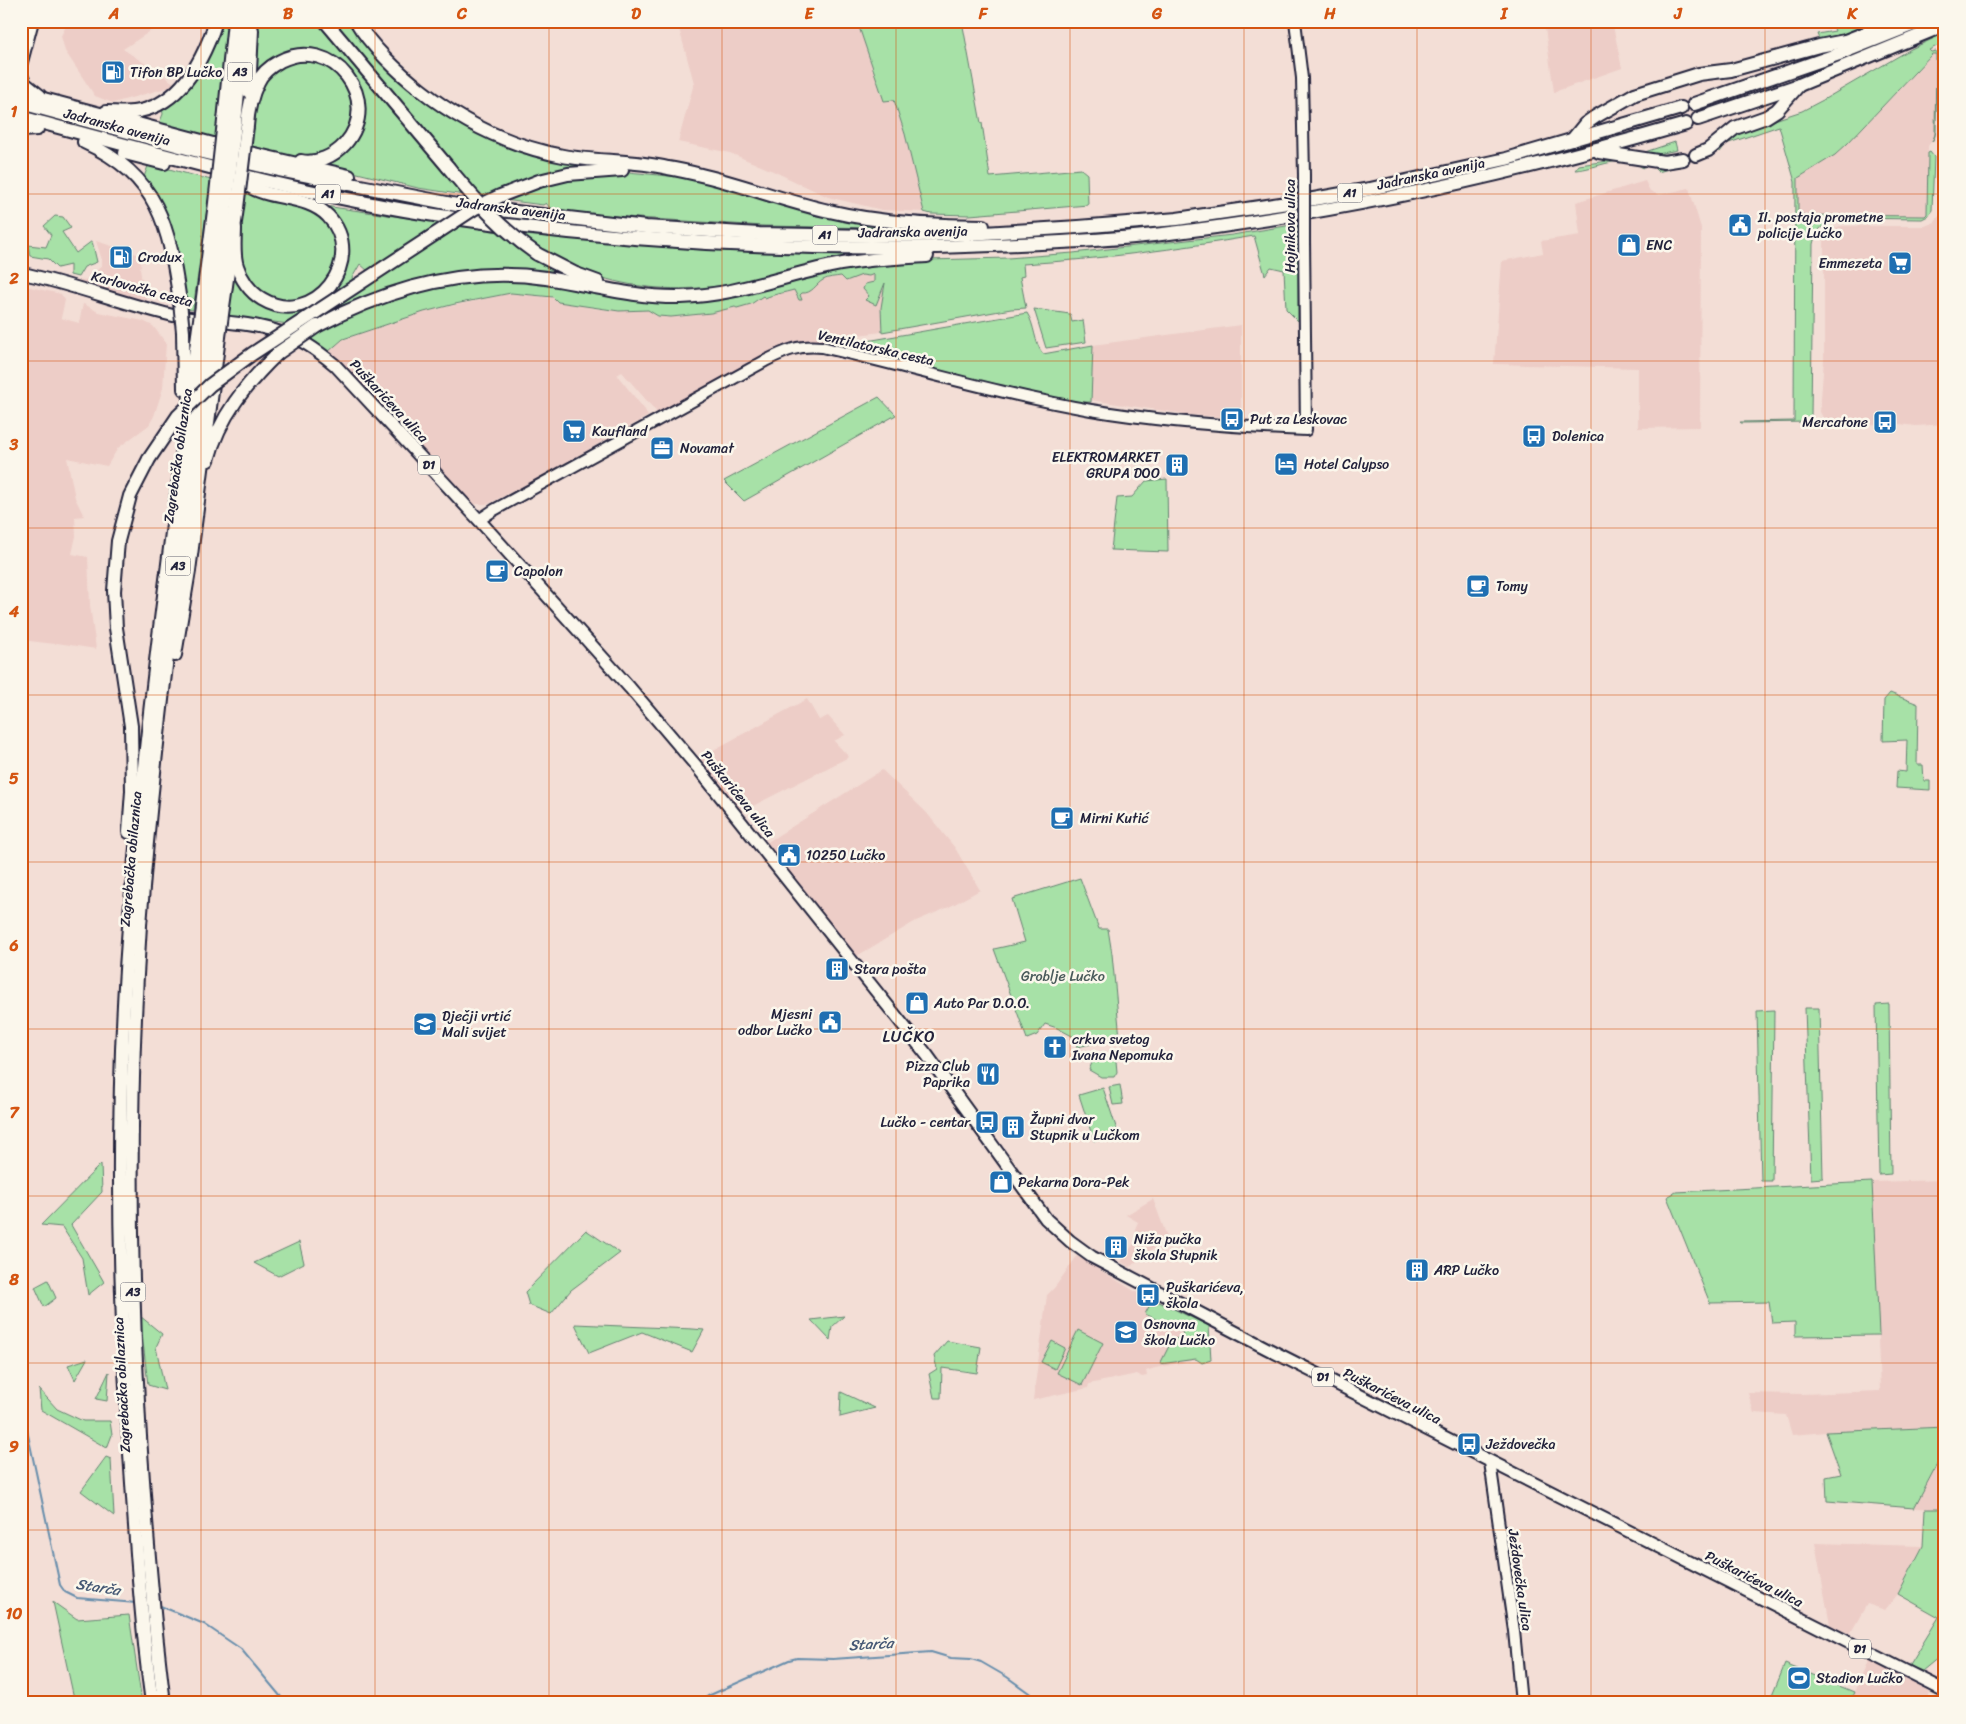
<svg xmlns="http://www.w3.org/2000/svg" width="1966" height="1724" viewBox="0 0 1966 1724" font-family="Sriracha,sans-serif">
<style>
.built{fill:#edcdc7}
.green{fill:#a7e1a7;stroke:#648271}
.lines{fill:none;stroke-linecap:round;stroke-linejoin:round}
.stream{stroke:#688eac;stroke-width:2}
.secondary-casing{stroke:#22223b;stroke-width:14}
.primary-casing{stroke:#22223b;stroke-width:15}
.motorway-casing{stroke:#22223b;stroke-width:16}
.secondary{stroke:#fbf7ec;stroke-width:10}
.primary{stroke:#fbf7ec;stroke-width:11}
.motorway{stroke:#fbf7ec;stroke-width:12}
.secondary-bridge-casing{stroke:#22223b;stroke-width:14;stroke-linecap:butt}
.motorway-bridge-casing{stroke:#22223b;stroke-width:16;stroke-linecap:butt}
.secondary-bridge{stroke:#fbf7ec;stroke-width:10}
.motorway-bridge{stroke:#fbf7ec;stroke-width:12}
.grid{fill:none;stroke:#d45411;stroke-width:1;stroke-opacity:0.55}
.labels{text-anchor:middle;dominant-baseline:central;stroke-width:5;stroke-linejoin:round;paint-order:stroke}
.shield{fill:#fbf7ec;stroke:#636270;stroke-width:1}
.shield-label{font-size:12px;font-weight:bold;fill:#22223b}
.poi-label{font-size:14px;fill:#22223b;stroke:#fbf7ec;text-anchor:start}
.street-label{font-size:14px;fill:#22223b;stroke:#fbf7ec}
.park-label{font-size:14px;fill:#4a5b5b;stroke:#fbf7ec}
.water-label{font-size:15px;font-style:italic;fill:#455874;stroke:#fbf7ec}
.quarter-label{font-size:16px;letter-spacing:1px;fill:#22223b;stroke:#fbf7ec}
.neatline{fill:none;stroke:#d45411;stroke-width:2}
.grid-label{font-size:16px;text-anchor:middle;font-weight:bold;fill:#d45411}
</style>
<rect width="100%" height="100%" fill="#f3ded6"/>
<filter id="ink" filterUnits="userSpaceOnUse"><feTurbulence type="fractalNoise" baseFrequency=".02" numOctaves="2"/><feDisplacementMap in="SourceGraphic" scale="10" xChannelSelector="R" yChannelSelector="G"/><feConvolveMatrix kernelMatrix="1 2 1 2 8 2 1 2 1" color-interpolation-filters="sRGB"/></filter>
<g filter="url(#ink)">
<g class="built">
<polygon points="62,21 82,21 92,28 104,21 166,21 123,49 174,83 170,87 113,103 95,96 65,51 61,36 65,28"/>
<polygon points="677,21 857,21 884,101 894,100 905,134 924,212 882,210 828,197 773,171 730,153 678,142 694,83"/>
<polygon points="1544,21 1612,21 1622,68 1554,92"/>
<polygon points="1933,54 1936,54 1935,136 1928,146 1927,214 1925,216 1797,215 1798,178 1835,155 1847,144"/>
<polygon points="1945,145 1945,424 1916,426 1891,423 1864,425 1832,425 1826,423 1820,412 1824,359 1824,240 1831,230 1840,226 1925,226 1935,222 1941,213 1942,208 1942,146"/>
<polygon points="1645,181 1650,191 1659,195 1689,188 1701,228 1700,427 1638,428 1638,368 1494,364 1502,261 1543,253 1541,241 1580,235 1576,202"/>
<polygon points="96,241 143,256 140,269 143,288 147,301 151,305 75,281 89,279 102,265 102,260"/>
<polygon points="892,269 881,308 882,332 794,343 660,416 622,372 617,375 645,410 648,416 529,483 488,504 474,504 472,503 351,373 328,352 343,339 424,312 511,293 553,298 593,308 619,311 648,310 658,316 681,317 711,313 751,304 763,296 777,295 830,278 869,271"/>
<polygon points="21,285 61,294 65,300 61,318 79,323 83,304 86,305 98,312 143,321 153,326 166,343 163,388 154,416 149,425 118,448 107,466 67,458 75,498 84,516 75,517 76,536 72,554 88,557 90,605 96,649 57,643 55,644 21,640"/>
<polygon points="1241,325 1241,418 1191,415 1091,400 1093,345"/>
<polygon points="807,699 819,720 828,716 845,735 834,741 849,757 741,812 697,759"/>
<polygon points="882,770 926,812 955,848 980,890 949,907 916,921 855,957 766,843"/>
<polygon points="1945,1180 1945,1427 1826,1432 1792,1435 1786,1415 1754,1413 1748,1393 1802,1394 1880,1391 1872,1182"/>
<polygon points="1153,1199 1169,1242 1149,1251 1130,1267 1121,1262 1139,1236 1135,1229 1138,1222 1126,1215"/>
<polygon points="1077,1256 1136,1292 1165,1304 1207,1325 1209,1328 1211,1360 1202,1363 1196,1360 1155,1368 1146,1371 1147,1376 1142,1377 1137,1374 1089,1384 1088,1388 1033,1400 1047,1295 1055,1287"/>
<polygon points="1945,1449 1945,1509 1914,1508"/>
<polygon points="1815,1543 1923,1546 1898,1594 1885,1610 1867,1604 1850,1634 1830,1625"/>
<polygon points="1869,1659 1903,1676 1930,1693 1926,1703 1849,1703"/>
</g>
<g class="green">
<polygon points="220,21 228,21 215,139 159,124 163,114 162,107"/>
<polygon points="255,21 321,21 464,195 418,188 321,164 349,144 357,84 309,51 255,79"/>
<polygon points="330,21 353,21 439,109 596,165 579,168 484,199 481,198"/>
<polygon points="857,21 883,21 884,25 902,21 962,21 981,123 982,123 990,177 1081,169 1087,174 1088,205 970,215 931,214 924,212 905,134 894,100 884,101"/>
<polygon points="1831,21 1879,21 1855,32 1819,39 1817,34 1835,31"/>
<path d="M1945,33V42L1929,50L1931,52L1936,51L1937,53L1936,132L1932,142L1935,136L1936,54H1932L1847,144L1835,155L1798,178V215L1925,216L1927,214L1928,153L1930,152L1934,157L1932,210L1928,216L1922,219L1841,218C1826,220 1816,229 1813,244L1811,417L1808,422L1741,423L1740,422L1794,421L1795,182L1779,126L1726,144L1720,152L1719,147L1738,132L1802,111L1823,100L1911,49Z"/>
<path d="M306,58L335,68L355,104C353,113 352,130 346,137C321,168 281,155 248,147L255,98L272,70Z"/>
<polygon points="1675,142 1677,150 1658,154 1645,152"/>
<path d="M1615,160L1671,167H1676L1658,172L1655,169V166L1643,164V168C1621,152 1598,169 1575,170L1579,165Z"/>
<polygon points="1516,162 1518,164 1419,187 1249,217 1175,226 1020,240 702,238 583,227 583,224 612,228 1067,233"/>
<polygon points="154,165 211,180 193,310 186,309 148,182 144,177 148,166"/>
<polygon points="628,172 689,178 825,216 880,228 764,226 638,218 572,212 550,208 546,203 543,205 504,200 545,184 600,174"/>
<polygon points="244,188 297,201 323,216 338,243 336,269 309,299 274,300 250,284 238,251"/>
<polygon points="325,206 443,223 368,271 360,264 352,278 354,281 289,324 228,316 233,268 240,281 294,309 344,267"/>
<polygon points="55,216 63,217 71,228 62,232 76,253 92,241 97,262 84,267 78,277 70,275 70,265 57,268 48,259 30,256 28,245 46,247 51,235 44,226"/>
<path d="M1298,224V321L1286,309L1284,270L1271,267L1265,275L1254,236C1177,249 1101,259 1023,264L1024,276L1020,277L1026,308L1011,309L882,332L881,308L885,283L876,305L865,300L869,296L863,289L865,284L874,282V274L869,276L862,275L846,281L841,276C835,277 828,277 823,280C816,284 812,294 802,293L800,295L802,300H799L794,290C784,293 773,294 765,298L763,296L751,304L737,308L735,307L711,313L671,317L658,316L648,310L619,311L558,302L553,297L511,293L455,304L424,312L343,339L328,352L309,337L384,299L469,281L524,280L658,302L678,304L699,302L744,296L812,274L887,261L1008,258L1073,253L1232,235Z"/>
<polygon points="457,225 499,232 576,278 465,273 301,331 299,330"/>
<path d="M523,235L703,250L844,255L843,257C811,263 780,275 748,281C667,298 587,288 523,235Z"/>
<polygon points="1034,309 1070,314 1072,322 1083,320 1086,342 1046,348"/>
<path d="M1027,313C1035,325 1034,343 1043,354L1093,345L1091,402H1075L1019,391L870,354L850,344Z"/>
<polygon points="879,397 896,415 744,501 724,481"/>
<polygon points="1167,479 1168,552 1111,550 1117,498 1132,497 1146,481"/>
<polygon points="1890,693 1918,704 1917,765 1923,765 1924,781 1930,781 1930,790 1896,788 1897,771 1906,772 1907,740 1883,741 1884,700"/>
<polygon points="1080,878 1099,929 1108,929 1112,954 1120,1038 1077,1047 1074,1037 1057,1028 1045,1024 1037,1035 1027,1039 994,949 1025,942 1012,899"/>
<polygon points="1889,1004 1891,1174 1879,1175 1876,1005"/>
<polygon points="1805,1008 1819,1008 1823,1178 1811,1179"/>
<polygon points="1774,1010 1772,1181 1761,1181 1757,1011"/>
<polygon points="1105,1056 1116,1061 1117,1072 1114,1077 1101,1077 1089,1070 1094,1058"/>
<polygon points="1120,1085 1123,1104 1113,1105 1109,1087"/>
<polygon points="1103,1088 1118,1133 1094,1141 1079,1095"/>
<polygon points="101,1164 102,1192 71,1225 104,1282 88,1295 82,1258 62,1227 41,1225"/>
<polygon points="1872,1182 1879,1335 1795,1336 1795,1322 1772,1323 1769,1302 1710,1303 1667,1197 1676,1192"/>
<polygon points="586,1230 620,1253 571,1290 551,1314 529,1305 525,1292"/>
<polygon points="299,1242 304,1263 278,1276 254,1263"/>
<polygon points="48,1280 56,1298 44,1307 35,1287"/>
<polygon points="1153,1299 1209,1326 1211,1360 1202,1363 1196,1359 1160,1364 1172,1340 1181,1337 1183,1332 1145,1314"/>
<polygon points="140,1316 162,1334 156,1347 165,1390 148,1385"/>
<polygon points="844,1316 832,1327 830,1340 811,1320"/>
<polygon points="575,1324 693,1329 704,1330 692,1352 642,1332 589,1353"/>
<polygon points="1078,1330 1103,1343 1082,1385 1057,1373"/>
<polygon points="947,1341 981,1347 977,1373 942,1368 941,1398 934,1398 929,1374 937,1369 934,1356"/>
<polygon points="1052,1341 1065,1348 1055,1369 1041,1362"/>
<polygon points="87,1359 75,1380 68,1365"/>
<polygon points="109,1372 107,1401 96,1399"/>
<polygon points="39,1389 57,1409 83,1421 110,1421 112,1435 107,1448 41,1410"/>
<polygon points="841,1392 875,1408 840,1417"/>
<polygon points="1945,1427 1945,1449 1914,1508 1827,1501 1826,1477 1841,1474 1826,1432"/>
<polygon points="106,1457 111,1459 114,1516 81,1491"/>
<polygon points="1925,1509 1945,1509 1945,1652 1922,1671 1909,1666 1939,1617 1898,1594 1923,1546"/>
<polygon points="53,1602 77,1619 129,1615 142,1703 75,1703"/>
<polygon points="1785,1664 1854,1692 1849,1703 1769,1703"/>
</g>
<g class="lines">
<g class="stream">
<polyline points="21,1402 60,1585 65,1592 77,1598 136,1603"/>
<polyline points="158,1605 204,1624 241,1649 286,1703"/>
<polyline points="697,1703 708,1696 789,1660 797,1658 833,1659 931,1652 951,1658 971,1659 981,1662 1007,1677 1043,1703"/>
</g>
<g class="secondary-casing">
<g id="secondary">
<polyline points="1295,21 1302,78 1304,175"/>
<path d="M479,520L494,510L765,361C787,350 798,345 822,347C912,368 1000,394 1091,410C1162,422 1234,427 1306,430L1304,240"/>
<polyline points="1490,1462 1514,1631 1521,1703"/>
</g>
</g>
<g class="primary-casing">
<path id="primary" d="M21,273C72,284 121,303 171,315C206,323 242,320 276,331C299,337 317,350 335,365L479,520L630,688L698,768L927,1055L1046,1219L1070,1241L1092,1257L1266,1348L1945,1691"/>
</g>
<g class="motorway-casing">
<g id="motorway">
<polyline points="325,21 448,167"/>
<path d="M356,21C370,45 399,73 421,90C463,123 510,146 563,156C598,162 634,160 668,168C681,170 693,173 705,176C747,186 787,202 829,211C880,223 931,225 983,226"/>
<polyline points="21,62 32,21"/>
<polyline points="21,76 25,84 40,96"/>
<polyline points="249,92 252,30"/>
<polyline points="21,93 228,148 349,176"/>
<polyline points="21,103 202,152 279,170 457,205 646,227 759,234 871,236 968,234 1078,227 1177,219 1308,200 1370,189 1506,159 1681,108"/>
<polyline points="1694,104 1839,54 1922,21"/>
<path d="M106,112C115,112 125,113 133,112C180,107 203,61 216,21"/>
<path d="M21,117C171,157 322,201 476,221C656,245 837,253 1019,244C1064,242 1109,240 1154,235C1335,214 1512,175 1686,124"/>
<polyline points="1698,119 1799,85 1945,25"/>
<polyline points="224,121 234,21"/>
<polyline points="235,123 245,21"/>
<path d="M247,126C248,111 251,96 258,82C262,73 271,66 280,61C332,34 384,100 345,144C334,156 317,164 301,161"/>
<polyline points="21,130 37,129"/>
<polyline points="1572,140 1585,124 1595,117 1635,94 1699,74 1731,70 1819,46 1845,41 1896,21"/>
<path d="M84,142C159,176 169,226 180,302"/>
<polyline points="1599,152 1664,162 1683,159"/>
<polyline points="125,153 164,163"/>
<polyline points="1696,155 1708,150 1735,128 1766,117 1777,110 1799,85"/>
<polyline points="539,181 568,174 622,170"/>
<path d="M235,228C235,240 233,254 237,266C241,279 250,292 262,299C314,330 369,259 328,216C306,194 272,201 247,185"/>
<polyline points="537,254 576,274 598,282"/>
<polyline points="202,305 215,203"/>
<polyline points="213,306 226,205"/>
<polyline points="223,307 237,208"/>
<path d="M317,326C387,289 465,266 546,278C591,285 635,298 681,297C728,296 772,280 818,269C854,260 890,258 927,256"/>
<polyline points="183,332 184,389"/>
<path d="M208,460C219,417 246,384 278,353"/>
<polyline points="175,655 189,571 219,337"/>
<polyline points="129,832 132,791 131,726 116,628 114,591 118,541 130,496 149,459"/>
<path d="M152,1703C142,1630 137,1556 132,1483C118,1291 114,1095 131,903C147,713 173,524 198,334"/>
<path d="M164,1703C152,1609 145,1515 139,1421C129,1256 129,1090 140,925C155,727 183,532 209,335"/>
</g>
</g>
<use href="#secondary" class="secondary"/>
<use href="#primary" class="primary"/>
<use href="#motorway" class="motorway"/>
<g class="secondary-bridge-casing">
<polyline id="secondary-bridge" points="1304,175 1304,240"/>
</g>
<g class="motorway-bridge-casing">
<g id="motorway-bridge">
<path d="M448,167C476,201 501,229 537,254"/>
<polyline points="215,203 224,121"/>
<polyline points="226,205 235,123"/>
<polyline points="237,208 247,126"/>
<polyline points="180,302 183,332"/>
<polyline points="198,334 202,305"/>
<polyline points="209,335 213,306"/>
<polyline points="219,337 223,307"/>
<polyline points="278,353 317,326"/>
<polyline points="149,459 178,416 210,385 252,354 475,208 500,196 539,181"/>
</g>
</g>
<use href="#secondary-bridge" class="secondary-bridge"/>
<use href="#motorway-bridge" class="motorway-bridge"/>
</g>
</g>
<path class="grid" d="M201,21V1703M375,21V1703M549,21V1703M722,21V1703M896,21V1703M1070,21V1703M1244,21V1703M1417,21V1703M1591,21V1703M1765,21V1703M21,194H1945M21,361H1945M21,528H1945M21,695H1945M21,862H1945M21,1029H1945M21,1196H1945M21,1363H1945M21,1530H1945"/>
<defs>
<g id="fuel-square" transform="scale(1.25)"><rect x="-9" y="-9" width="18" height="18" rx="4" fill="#1f6fb2" stroke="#fbf7ec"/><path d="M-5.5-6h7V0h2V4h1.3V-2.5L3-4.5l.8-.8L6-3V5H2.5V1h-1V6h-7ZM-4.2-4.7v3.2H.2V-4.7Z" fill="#fff"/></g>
<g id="civic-square" transform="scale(1.25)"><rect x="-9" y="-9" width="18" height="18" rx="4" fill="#1f6fb2" stroke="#fbf7ec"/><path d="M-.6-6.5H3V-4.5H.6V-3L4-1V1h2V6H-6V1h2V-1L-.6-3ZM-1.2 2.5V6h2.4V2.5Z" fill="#fff"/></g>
<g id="shop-square" transform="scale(1.25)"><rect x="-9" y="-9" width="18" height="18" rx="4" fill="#1f6fb2" stroke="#fbf7ec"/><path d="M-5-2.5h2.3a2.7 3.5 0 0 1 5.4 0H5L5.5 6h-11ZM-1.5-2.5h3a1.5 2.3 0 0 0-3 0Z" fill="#fff"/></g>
<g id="supermarket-square" transform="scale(1.25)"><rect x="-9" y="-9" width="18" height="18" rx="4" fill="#1f6fb2" stroke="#fbf7ec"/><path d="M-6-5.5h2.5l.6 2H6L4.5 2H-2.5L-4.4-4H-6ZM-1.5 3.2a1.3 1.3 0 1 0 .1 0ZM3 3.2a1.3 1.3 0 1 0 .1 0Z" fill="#fff"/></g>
<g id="bus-square" transform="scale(1.25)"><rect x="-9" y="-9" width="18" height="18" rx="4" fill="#1f6fb2" stroke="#fbf7ec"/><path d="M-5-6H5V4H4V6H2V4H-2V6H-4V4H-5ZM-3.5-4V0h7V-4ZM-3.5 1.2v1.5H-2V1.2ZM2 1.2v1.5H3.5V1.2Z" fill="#fff"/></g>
<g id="office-square" transform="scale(1.25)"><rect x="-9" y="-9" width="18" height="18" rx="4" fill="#1f6fb2" stroke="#fbf7ec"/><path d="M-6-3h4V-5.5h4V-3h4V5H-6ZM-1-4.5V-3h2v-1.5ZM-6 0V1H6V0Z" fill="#fff"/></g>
<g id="hotel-square" transform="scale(1.25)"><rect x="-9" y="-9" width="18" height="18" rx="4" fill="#1f6fb2" stroke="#fbf7ec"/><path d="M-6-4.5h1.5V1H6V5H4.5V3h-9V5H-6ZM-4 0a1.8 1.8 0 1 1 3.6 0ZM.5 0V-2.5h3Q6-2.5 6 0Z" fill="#fff"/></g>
<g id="building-square" transform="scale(1.25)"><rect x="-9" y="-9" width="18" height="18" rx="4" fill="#1f6fb2" stroke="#fbf7ec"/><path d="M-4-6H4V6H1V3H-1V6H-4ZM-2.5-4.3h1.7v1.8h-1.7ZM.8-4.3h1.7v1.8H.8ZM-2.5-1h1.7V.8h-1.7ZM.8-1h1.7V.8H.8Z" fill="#fff"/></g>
<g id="cafe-square" transform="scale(1.25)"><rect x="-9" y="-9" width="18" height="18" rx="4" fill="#1f6fb2" stroke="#fbf7ec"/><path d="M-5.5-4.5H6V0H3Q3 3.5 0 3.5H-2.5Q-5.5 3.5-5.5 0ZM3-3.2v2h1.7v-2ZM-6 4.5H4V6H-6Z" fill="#fff"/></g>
<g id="school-square" transform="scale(1.25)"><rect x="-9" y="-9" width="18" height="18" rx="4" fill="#1f6fb2" stroke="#fbf7ec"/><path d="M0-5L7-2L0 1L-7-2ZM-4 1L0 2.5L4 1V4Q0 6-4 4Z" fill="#fff"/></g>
<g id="church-square" transform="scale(1.25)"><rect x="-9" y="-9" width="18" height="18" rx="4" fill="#1f6fb2" stroke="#fbf7ec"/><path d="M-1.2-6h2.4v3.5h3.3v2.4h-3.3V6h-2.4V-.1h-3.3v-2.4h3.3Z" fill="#fff"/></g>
<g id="restaurant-square" transform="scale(1.25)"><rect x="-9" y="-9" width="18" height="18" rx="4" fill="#1f6fb2" stroke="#fbf7ec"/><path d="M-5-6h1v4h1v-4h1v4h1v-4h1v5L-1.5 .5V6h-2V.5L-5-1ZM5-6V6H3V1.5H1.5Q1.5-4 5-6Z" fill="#fff"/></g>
<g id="stadium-square" transform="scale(1.25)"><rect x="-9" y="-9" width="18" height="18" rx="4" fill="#1f6fb2" stroke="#fbf7ec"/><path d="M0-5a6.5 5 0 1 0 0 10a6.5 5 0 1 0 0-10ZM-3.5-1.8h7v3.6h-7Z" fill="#fff"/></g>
</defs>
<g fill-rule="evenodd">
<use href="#fuel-square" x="113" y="72"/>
<use href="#civic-square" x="1740" y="225"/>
<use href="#shop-square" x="1629" y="245"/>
<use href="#fuel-square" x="121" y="257"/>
<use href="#supermarket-square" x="1900" y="263"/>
<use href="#bus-square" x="1232" y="419"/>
<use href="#bus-square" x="1885" y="422"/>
<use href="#supermarket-square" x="574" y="431"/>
<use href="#bus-square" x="1534" y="436"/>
<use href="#office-square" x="662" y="448"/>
<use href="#hotel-square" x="1286" y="464"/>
<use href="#building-square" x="1177" y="465"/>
<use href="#cafe-square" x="497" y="571"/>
<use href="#cafe-square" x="1478" y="586"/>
<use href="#cafe-square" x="1062" y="818"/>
<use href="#civic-square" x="789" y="855"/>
<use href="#building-square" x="837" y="969"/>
<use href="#shop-square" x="917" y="1003"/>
<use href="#civic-square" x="830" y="1022"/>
<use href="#school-square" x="425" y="1024"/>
<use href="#church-square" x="1055" y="1047"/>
<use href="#restaurant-square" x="988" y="1074"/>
<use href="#bus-square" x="987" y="1122"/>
<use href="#building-square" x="1013" y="1127"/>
<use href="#shop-square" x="1001" y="1182"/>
<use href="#building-square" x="1116" y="1247"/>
<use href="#building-square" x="1417" y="1270"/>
<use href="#bus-square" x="1148" y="1295"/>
<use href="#school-square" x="1126" y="1332"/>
<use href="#bus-square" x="1469" y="1444"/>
<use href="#stadium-square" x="1799" y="1678"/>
</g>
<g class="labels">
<g class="shield">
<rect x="227.5" y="62.5" width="25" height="19" rx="4"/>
<rect x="1337.5" y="183.5" width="25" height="19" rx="4"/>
<rect x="315.5" y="184.5" width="25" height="19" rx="4"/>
<rect x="812.5" y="225.5" width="25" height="19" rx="4"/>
<rect x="418" y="455.5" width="22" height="19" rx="4"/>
<rect x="165.5" y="556.5" width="25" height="19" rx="4"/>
<rect x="120.5" y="1282.5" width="25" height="19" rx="4"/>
<rect x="1312" y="1367.5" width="22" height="19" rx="4"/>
<rect x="1849" y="1639.5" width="22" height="19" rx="4"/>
</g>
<g class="shield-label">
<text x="240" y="72">A3</text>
<text x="1350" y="193">A1</text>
<text x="328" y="194">A1</text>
<text x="825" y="235">A1</text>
<text x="429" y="465">D1</text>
<text x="178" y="566">A3</text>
<text x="133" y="1292">A3</text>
<text x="1323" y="1377">D1</text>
<text x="1860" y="1649">D1</text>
</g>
<g class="poi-label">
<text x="130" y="72">Tifon BP Lučko</text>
<text x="1758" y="217">II. postaja prometne<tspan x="1758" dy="16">policije Lučko</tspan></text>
<text x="1646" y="245">ENC</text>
<text x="138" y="257">Crodux</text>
<text x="1882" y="263" text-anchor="end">Emmezeta</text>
<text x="1250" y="419">Put za Leskovac</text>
<text x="1868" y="422" text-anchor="end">Mercatone</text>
<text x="592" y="431">Kaufland</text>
<text x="1552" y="436">Dolenica</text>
<text x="680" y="448">Novamat</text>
<text x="1160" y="457" text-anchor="end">ELEKTROMARKET<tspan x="1160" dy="16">GRUPA DOO</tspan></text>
<text x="1304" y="464">Hotel Calypso</text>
<text x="514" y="571">Capolon</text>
<text x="1496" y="586">Tomy</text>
<text x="1080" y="818">Mirni Kutić</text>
<text x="806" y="855">10250 Lučko</text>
<text x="854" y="969">Stara pošta</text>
<text x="934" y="1003">Auto Par D.O.O.</text>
<text x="812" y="1014" text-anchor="end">Mjesni<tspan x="812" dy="16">odbor Lučko</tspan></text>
<text x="442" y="1016">Dječji vrtić<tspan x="442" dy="16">Mali svijet</tspan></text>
<text x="1072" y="1039">crkva svetog<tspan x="1072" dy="16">Ivana Nepomuka</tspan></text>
<text x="970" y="1066" text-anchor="end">Pizza Club<tspan x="970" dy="16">Paprika</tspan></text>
<text x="1030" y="1119">Župni dvor<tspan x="1030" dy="16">Stupnik u Lučkom</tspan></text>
<text x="970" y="1122" text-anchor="end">Lučko - centar</text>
<text x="1018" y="1182">Pekarna Dora-Pek</text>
<text x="1134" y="1239">Niža pučka<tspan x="1134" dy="16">škola Stupnik</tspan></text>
<text x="1434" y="1270">ARP Lučko</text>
<text x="1166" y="1287">Puškarićeva,<tspan x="1166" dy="16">škola</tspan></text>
<text x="1144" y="1324">Osnovna<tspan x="1144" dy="16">škola Lučko</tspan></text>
<text x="1486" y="1444">Ježdovečka</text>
<text x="1816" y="1678">Stadion Lučko</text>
</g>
<g class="street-label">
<text transform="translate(117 127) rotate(15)">Jadranska avenija</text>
<text transform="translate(1431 174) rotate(-12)">Jadranska avenija</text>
<text transform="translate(511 209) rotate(7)">Jadranska avenija</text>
<text transform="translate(1290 226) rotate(-90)">Hojnikova ulica</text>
<text transform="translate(913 232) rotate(-1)">Jadranska avenija</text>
<text transform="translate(142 289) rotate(15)">Karlovačka cesta</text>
<text transform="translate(876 348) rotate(13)">Ventilatorska cesta</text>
<text transform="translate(389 401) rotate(47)">Puškarićeva ulica</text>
<text transform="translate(178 456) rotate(-82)">Zagrebačka obilaznica</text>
<text transform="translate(738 794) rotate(51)">Puškarićeva ulica</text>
<text transform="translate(131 859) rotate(-85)">Zagrebačka obilaznica</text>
<text transform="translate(122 1385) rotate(-93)">Zagrebačka obilaznica</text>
<text transform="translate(1392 1396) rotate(27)">Puškarićeva ulica</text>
<text transform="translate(1754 1579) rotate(27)">Puškarićeva ulica</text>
<text transform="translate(1520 1580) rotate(82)">Ježdovečka ulica</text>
</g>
<g class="park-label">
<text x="1063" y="976">Groblje Lučko</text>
</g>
<g class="water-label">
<text transform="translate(98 1587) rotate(9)">Starča</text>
<text transform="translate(871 1644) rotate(-3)">Starča</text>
</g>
<g class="quarter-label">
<text x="909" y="1036">LUČKO</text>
</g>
</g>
<rect width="1966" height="1724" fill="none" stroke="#fbf7ec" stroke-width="55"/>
<rect x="28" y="28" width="1910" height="1668" class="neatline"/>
<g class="grid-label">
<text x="114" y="19">A</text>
<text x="288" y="19">B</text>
<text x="462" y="19">C</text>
<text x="636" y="19">D</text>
<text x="809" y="19">E</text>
<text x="983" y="19">F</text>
<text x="1157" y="19">G</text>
<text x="1330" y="19">H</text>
<text x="1504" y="19">I</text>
<text x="1678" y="19">J</text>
<text x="1852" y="19">K</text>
<text x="14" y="117">1</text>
<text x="14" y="284">2</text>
<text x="14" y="450">3</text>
<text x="14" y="617">4</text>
<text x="14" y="784">5</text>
<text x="14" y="951">6</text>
<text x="14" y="1118">7</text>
<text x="14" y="1285">8</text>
<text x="14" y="1452">9</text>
<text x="14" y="1619">10</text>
</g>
</svg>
